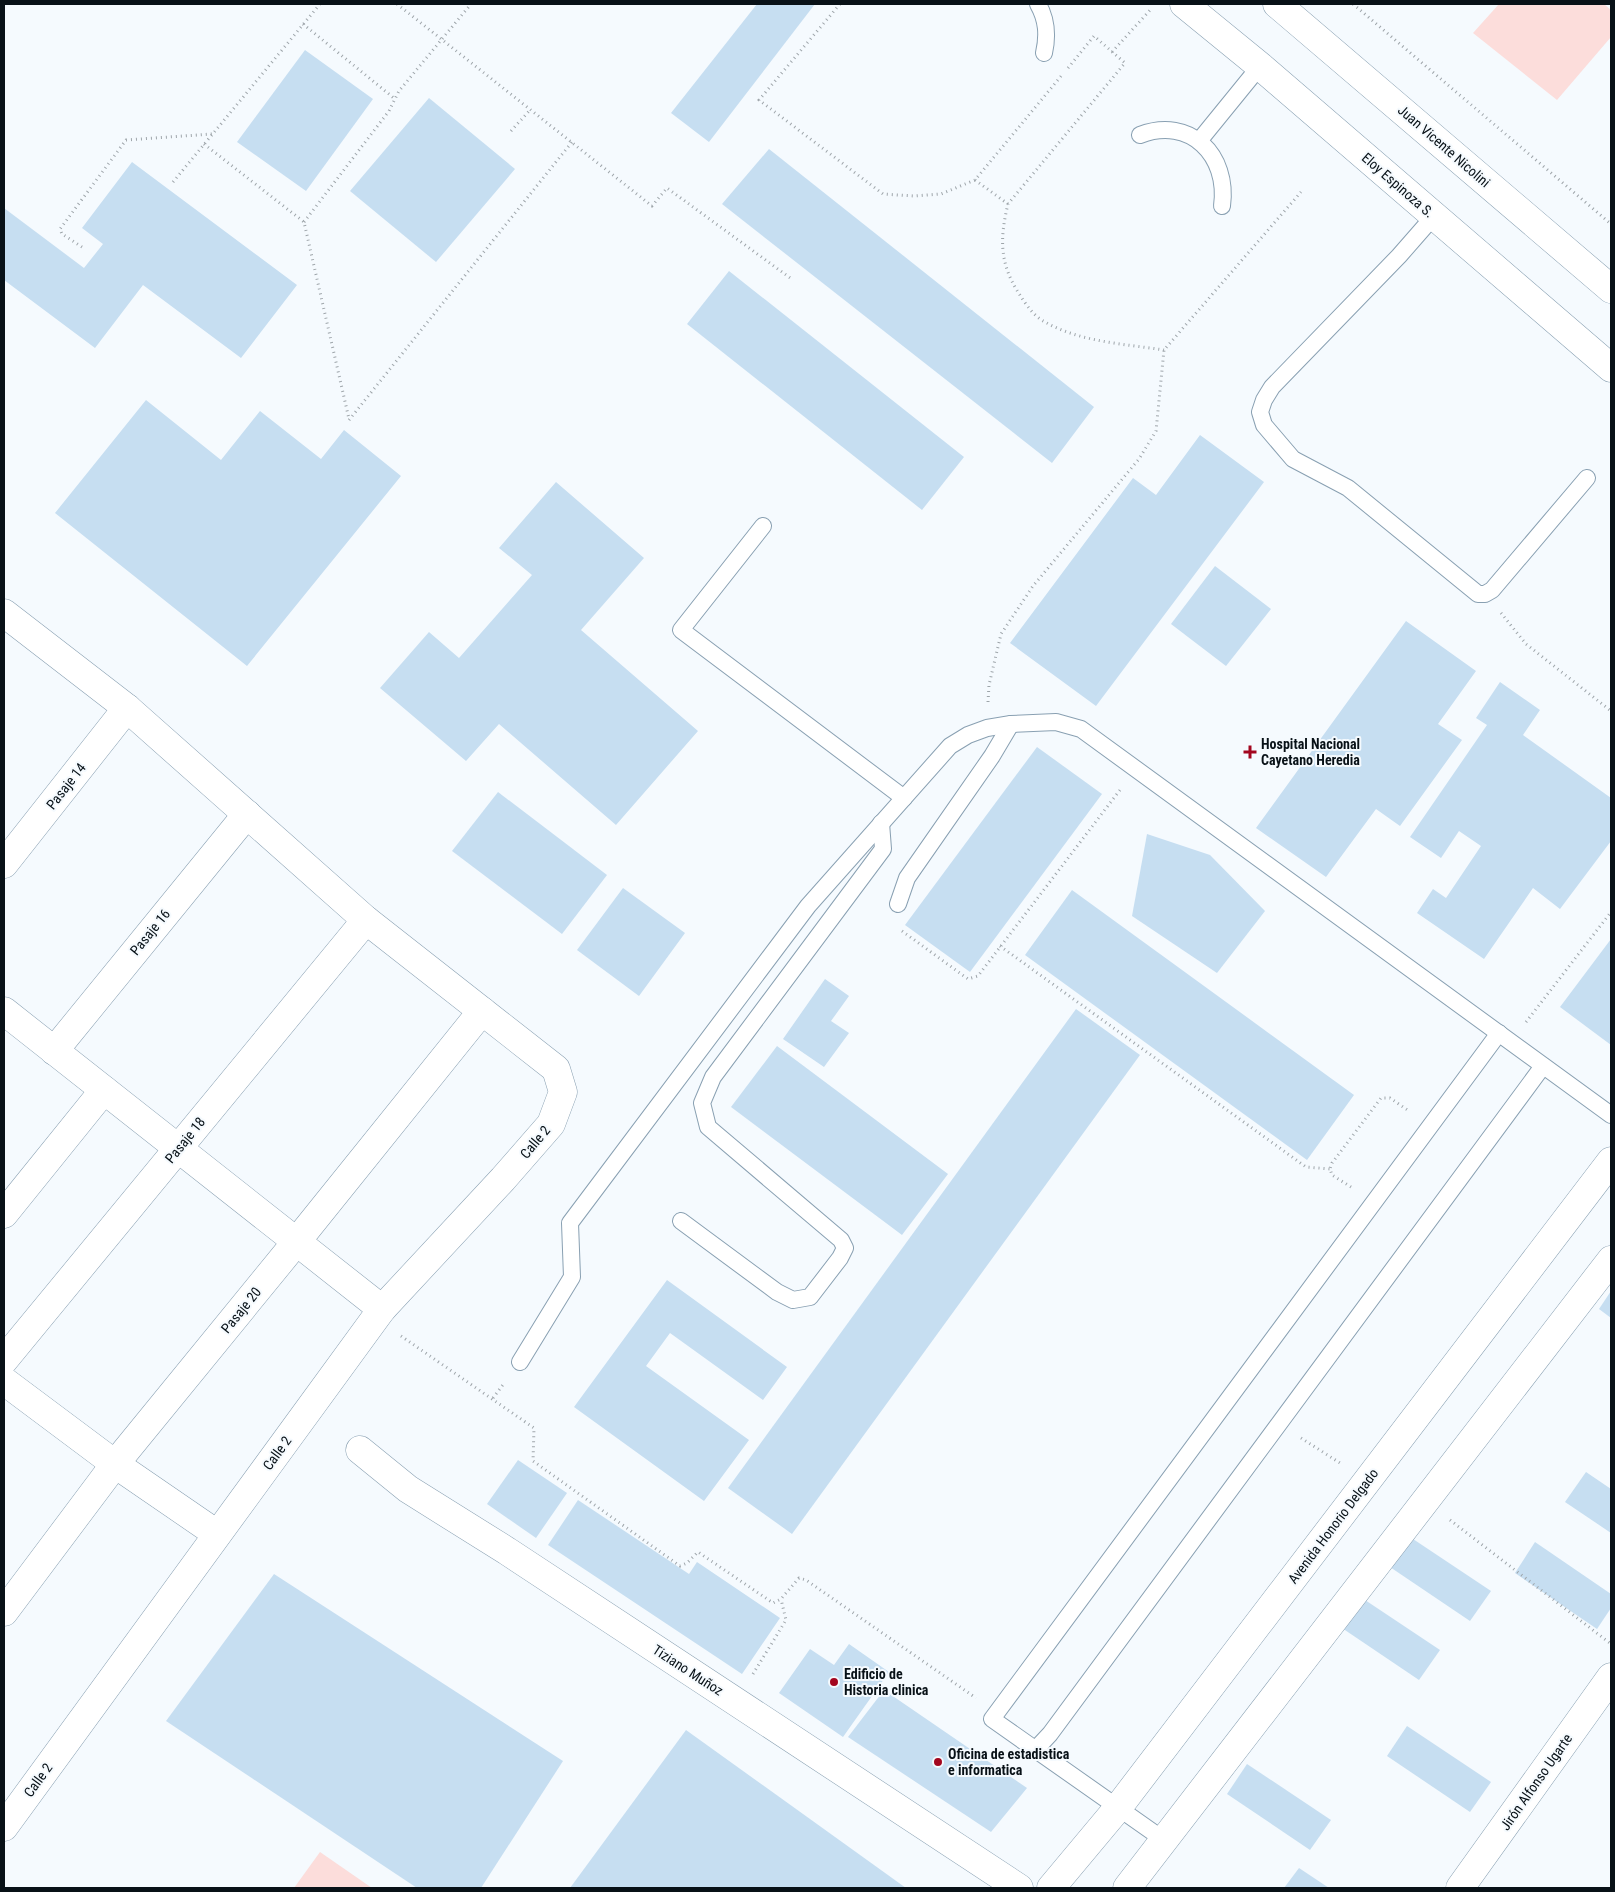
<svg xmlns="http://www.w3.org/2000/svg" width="1615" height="1892" viewBox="0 0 1615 1892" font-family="'Roboto Condensed',sans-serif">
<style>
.green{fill:#fcdddb}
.building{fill:#c6def1}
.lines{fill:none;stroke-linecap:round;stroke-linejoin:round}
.lane-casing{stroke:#89a0b2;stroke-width:18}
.street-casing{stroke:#89a0b2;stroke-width:29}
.secondary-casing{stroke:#89a0b2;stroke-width:29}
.path{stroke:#9ea5aa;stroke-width:3;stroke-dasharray:1 4;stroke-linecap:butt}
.lane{stroke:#fff;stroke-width:16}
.street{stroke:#fff;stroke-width:28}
.secondary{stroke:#fff;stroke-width:28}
.poi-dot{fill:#a3061f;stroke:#f5fafe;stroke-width:2}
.labels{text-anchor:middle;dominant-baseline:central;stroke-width:4;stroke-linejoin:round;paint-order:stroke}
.street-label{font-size:14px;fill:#081117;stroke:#f5fafe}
.poi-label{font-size:14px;font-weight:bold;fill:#081117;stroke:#f5fafe;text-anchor:start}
</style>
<rect width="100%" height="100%" fill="#f5fafe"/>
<g class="green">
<polygon points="1499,4 1604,4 1611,10 1611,37 1557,100 1473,33"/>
<polygon points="320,1852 372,1888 294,1888"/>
</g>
<g class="building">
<polygon points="757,4 815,4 709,142 671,113"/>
<polygon points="305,50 373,99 306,191 237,142"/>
<polygon points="429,98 515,169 436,262 350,191"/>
<polygon points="769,149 1094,407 1052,463 722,204"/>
<polygon points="132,162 297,285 241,358 143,285 95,348 4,280 4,208 84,268 103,244 82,228"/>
<polygon points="729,271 964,457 922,510 687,324"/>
<polygon points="146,400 221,460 260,411 321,459 344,430 401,476 247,666 55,513"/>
<polygon points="1200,435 1264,482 1096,706 1010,643 1133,478 1156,495"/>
<polygon points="556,482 644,558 581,630 698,731 616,825 499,724 466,761 380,688 429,632 459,658 532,575 499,548"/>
<polygon points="1215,566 1271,609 1226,666 1171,624"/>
<polygon points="1406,621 1476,671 1438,724 1462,740 1400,826 1376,809 1326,877 1256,828"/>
<polygon points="1500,682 1540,710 1523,735 1611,798 1611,841 1560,909 1533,888 1484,959 1417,913 1433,889 1446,898 1481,846 1459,831 1441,858 1410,837 1487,725 1476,718"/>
<polygon points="1037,747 1102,794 970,972 905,925"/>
<polygon points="498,792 607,875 562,934 452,851"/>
<polygon points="1147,834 1210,855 1265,911 1217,973 1132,916"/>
<polygon points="623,888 685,933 639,996 577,950"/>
<polygon points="1072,890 1354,1095 1307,1160 1025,955"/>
<polygon points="1611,939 1611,1045 1560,1007"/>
<polygon points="825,979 849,996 831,1021 849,1033 824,1067 783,1039"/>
<polygon points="1076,1009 1140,1055 792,1534 728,1488"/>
<polygon points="777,1046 948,1174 902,1235 731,1107"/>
<polygon points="667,1280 787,1367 763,1400 670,1333 646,1366 749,1440 704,1501 574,1407"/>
<polygon points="1611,1291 1611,1318 1599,1309"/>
<polygon points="518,1460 567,1493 536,1538 487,1504"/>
<polygon points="1586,1472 1611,1489 1611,1533 1565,1502"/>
<polygon points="578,1500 689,1574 697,1562 780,1618 742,1674 548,1545"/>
<polygon points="1407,1535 1491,1591 1470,1621 1387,1565"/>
<polygon points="1535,1542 1611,1594 1611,1608 1597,1629 1515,1573"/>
<polygon points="274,1574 563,1761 481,1888 417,1888 166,1721"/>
<polygon points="1356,1594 1440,1650 1419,1680 1336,1624"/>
<polygon points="849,1644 889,1672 843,1737 779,1693 810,1649 834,1665"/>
<polygon points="884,1690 1027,1788 991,1832 848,1737"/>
<polygon points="1407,1726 1491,1782 1470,1812 1387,1756"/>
<polygon points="686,1730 906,1888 570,1888"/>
<polygon points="1247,1764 1331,1820 1310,1850 1227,1794"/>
<polygon points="1299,1868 1329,1888 1284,1888"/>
</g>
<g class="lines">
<g class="lane-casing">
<g id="lane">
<path d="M1038,4C1047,20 1048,35 1044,53"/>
<path d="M1140,135C1190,116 1229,155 1222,206"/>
<polyline points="1199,141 1260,66"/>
<polyline points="1434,216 1399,256 1272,387 1264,400 1260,412 1264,425 1293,459 1348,488 1478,594 1485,594 1492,590 1587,478"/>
<polyline points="763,526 681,630 904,798"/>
<polyline points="898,904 907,878 992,756 1011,724"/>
<polyline points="681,1221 777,1292 793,1300 810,1297 840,1258 845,1248 841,1240 708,1127 702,1103 713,1077 883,849 881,823"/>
<polyline points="520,1362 572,1277 570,1223 808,906 950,746 968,735 987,728 1011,724 1056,722 1081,729 1611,1115"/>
<polyline points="1035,1750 1050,1734 1543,1066"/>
<polyline points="1164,1840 992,1719 1499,1033"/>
</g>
</g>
<g class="street-casing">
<g id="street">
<polyline points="4,613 127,708 366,920 556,1069 563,1092 551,1124 503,1179 382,1309 4,1827"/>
<polyline points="4,864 127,708"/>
<polyline points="4,1011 382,1309"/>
<polyline points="54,1051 247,814"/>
<polyline points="4,1214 104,1090"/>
<polyline points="4,1360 366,920"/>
<polyline points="4,1381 115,1464 217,1534"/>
<polyline points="360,1450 408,1489 507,1551 1019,1888"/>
<polyline points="4,1612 115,1464 297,1241 482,1011"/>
<polyline points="1460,1888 1611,1677"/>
</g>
</g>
<g class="secondary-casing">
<g id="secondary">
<polyline points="1184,4 1260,66 1611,368"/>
<polyline points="1277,4 1611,289"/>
<polyline points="1051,1888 1117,1809 1611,1161"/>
<polyline points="1127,1888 1611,1260"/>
</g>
</g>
<g class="path">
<polyline points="397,4 652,206 667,188 793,280"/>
<polyline points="840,4 759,100 883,194 914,196 941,194 975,180 1062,75"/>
<polyline points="1353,4 1611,224"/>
<polyline points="303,24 395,99"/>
<polyline points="1112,52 1152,8"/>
<path d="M1068,68L1094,36L1125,63L1008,204C1000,237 999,262 1018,292C1025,303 1033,316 1045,322C1080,342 1125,344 1164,350"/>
<polyline points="511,131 530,110"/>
<polyline points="204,144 304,222 349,419"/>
<polyline points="975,180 1008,204"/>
<polyline points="173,182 320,4"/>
<polyline points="304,222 389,111 399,91 471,4"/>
<polyline points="82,247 62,234 60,229 126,140 212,134"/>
<polyline points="349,420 572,142"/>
<polyline points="1501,613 1526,644 1611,711"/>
<polyline points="988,702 989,685 1001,634 1033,586 1139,459 1156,431 1164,350 1301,192"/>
<polyline points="902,931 968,979 978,976 1120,790"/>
<polyline points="1000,946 1306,1167 1330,1169"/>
<polyline points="1526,1022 1611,912"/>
<polyline points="1351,1187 1332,1175 1330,1169 1332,1163 1381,1098 1390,1098 1409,1111"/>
<polyline points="401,1336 534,1428 533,1461 680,1566 687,1563 698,1552 773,1603 781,1599 799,1578 806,1580 976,1698"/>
<polyline points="493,1398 505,1382"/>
<polyline points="1301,1438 1340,1463"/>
<polyline points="1450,1520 1611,1644"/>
<polyline points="753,1674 786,1620 781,1599"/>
</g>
<use href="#lane" class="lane"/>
<use href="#street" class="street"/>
<use href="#secondary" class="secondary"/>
</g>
<g class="poi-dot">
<path d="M1247.5 744.5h5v5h5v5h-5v5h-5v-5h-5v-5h5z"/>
<circle cx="834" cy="1682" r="5"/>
<circle cx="938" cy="1762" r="5"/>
</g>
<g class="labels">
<g class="street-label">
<text transform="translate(1444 146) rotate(41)">Juan Vicente Nicolini</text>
<text transform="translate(1398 185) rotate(41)">Eloy Espinoza S.</text>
<text transform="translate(66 786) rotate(-52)">Pasaje 14</text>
<text transform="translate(150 932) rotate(-51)">Pasaje 16</text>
<text transform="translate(185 1140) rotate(-51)">Pasaje 18</text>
<text transform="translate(535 1142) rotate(-50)">Calle 2</text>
<text transform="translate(241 1310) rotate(-51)">Pasaje 20</text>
<text transform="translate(277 1453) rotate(-54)">Calle 2</text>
<text transform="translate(1333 1526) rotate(-53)">Avenida Honorio Delgado</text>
<text transform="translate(688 1670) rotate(33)">Tiziano Muñoz</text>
<text transform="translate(38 1780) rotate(-54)">Calle 2</text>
<text transform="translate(1536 1782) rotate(-55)">Jirón Alfonso Ugarte</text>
</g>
<g class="poi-label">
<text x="1261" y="744">Hospital Nacional<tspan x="1261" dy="16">Cayetano Heredia</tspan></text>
<text x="844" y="1674">Edificio de<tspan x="844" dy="16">Historia clinica</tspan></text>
<text x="948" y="1754">Oficina de estadistica<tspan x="948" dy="16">e informatica</tspan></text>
</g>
</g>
<rect width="1615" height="1892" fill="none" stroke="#081117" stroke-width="10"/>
</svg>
